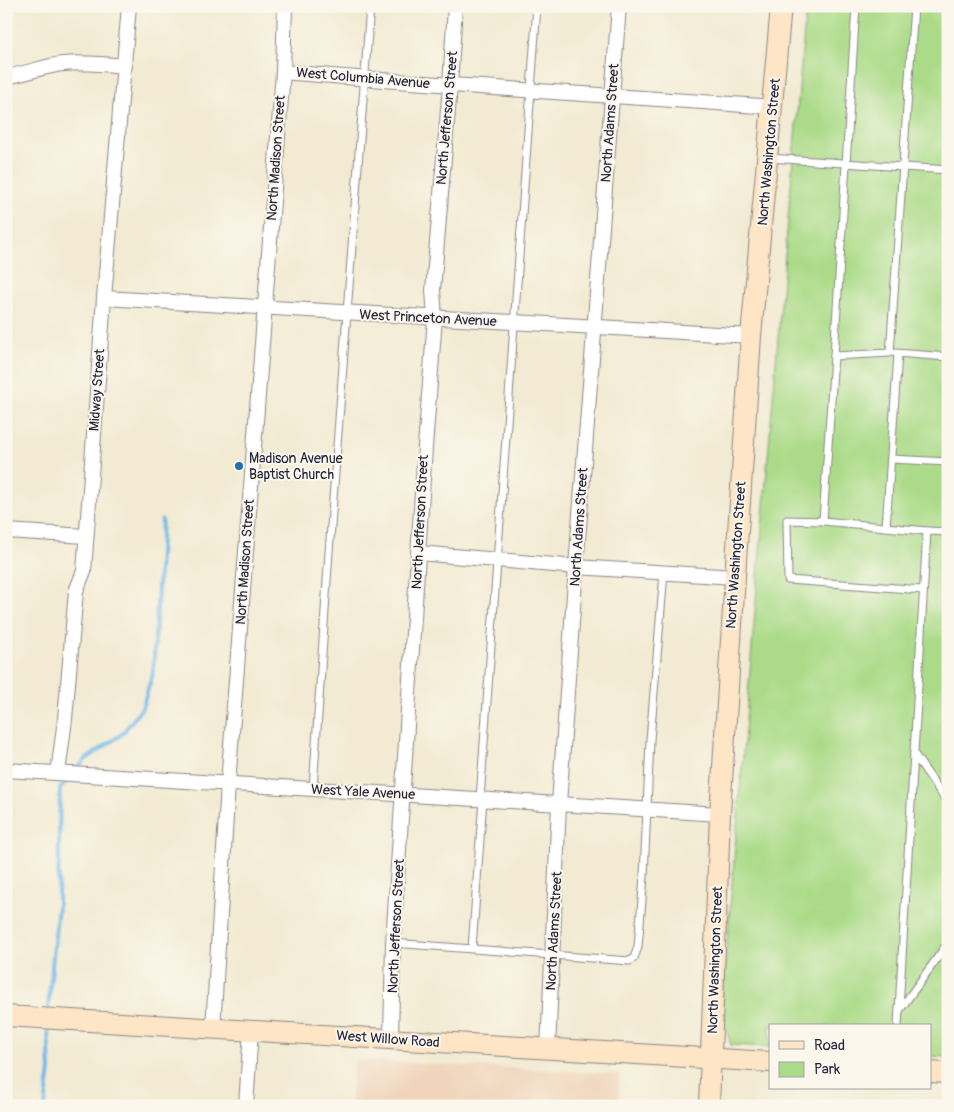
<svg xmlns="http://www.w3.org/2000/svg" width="954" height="1112" viewBox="0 0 954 1112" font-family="Pangolin,sans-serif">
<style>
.built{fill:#f0d5bc}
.green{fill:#abdb88;stroke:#667e62}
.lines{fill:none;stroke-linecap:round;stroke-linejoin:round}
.stream{stroke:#71b9e9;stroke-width:4}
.lane-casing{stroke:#8a8686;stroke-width:9}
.street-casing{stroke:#8a8686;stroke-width:16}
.secondary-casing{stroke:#8a8686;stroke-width:22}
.lane{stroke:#fff;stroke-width:7}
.street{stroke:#fff;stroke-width:14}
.secondary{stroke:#fde5c5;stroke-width:20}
.poi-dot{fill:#1f6fb2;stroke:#fbf7ec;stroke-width:2}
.labels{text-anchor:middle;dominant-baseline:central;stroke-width:4;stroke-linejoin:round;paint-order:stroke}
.street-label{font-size:14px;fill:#22223b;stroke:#fbf7ec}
.poi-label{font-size:14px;fill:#22223b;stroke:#fbf7ec;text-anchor:start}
</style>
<rect width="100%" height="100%" fill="#fbf7ec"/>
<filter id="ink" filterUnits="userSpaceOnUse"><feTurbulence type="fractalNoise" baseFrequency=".02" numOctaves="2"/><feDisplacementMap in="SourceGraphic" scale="10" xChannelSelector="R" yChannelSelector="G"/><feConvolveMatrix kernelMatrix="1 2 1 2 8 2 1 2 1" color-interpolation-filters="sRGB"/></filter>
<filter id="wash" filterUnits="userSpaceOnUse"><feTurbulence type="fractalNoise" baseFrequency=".0096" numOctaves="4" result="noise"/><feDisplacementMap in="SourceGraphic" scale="20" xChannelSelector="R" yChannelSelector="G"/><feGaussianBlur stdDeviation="1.12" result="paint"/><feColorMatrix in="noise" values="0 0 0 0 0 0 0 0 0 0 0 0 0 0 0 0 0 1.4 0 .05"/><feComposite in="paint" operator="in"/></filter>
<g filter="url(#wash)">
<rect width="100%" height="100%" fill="#f2ead2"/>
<polygon class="built" points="354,1060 620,1074 618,1106 350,1106"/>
<polygon class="green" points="806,6 948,6 948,1057 930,1056 930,1026 770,1026 770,1047 731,1045 721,1015"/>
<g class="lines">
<g class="stream">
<polyline points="75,771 85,760 122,734 142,708 153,673 162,520"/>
<polyline points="48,1008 58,906 60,789 70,777"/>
<polyline points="45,1106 50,1070 48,1029"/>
</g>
</g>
</g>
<g filter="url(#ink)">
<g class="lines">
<g class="lane-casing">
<g id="lane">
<polyline points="856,6 834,356 890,353 914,6"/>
<polyline points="769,158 948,170"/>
<polyline points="896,353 948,357"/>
<polyline points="834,356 823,521 787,520 788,580 923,590"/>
<polyline points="891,459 948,462"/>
<polyline points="823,521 927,531"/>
<polyline points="886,527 898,354"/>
<polyline points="914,754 948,803"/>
<polyline points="313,789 328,566 370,6"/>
<polyline points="480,799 537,6"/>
<polyline points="393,943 630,961 634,958 638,947 644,876 650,740 664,573"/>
<polyline points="472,948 483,799"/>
<polyline points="899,1011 948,943"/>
<polyline points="898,1026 927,531 948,532"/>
</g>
</g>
<g class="street-casing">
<g id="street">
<path d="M283,72C446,86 609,95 773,107"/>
<path d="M6,77C25,74 44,66 63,64C83,62 104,64 125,66"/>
<polyline points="104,298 751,336"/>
<polyline points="6,531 86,536"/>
<polyline points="419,553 576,567 735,577"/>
<polyline points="6,770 720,814"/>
<polyline points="58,773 65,719 76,591 84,571 104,298 129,6"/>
<polyline points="213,1028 228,784 283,72 285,6"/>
<polyline points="391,1039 393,943 425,447 435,318 433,290 450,86 455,6"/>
<polyline points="548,1049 559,804 576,567 619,6"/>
<polyline points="246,1106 251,1030"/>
</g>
</g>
<g class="secondary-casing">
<g id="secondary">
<polyline points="6,1016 770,1062"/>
<polyline points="930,1072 948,1073"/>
<polyline points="709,1106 720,814 735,577 751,336 781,6"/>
</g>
</g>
<use href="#lane" class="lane"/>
<use href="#street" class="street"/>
<use href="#secondary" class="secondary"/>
</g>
</g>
<circle class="poi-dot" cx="239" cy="466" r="5"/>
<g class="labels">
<g class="street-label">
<text transform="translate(363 78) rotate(5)">West Columbia Avenue</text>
<text transform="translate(447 118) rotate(-85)">North Jefferson Street</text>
<text transform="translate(610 123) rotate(-86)">North Adams Street</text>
<text transform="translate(769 152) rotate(-85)">North Washington Street</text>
<text transform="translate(276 158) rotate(-86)">North Madison Street</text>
<text transform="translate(428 318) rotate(3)">West Princeton Avenue</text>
<text transform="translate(97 390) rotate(-86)">Midway Street</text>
<text transform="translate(420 522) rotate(-87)">North Jefferson Street</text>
<text transform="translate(579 527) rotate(-86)">North Adams Street</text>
<text transform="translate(736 555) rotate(-86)">North Washington Street</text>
<text transform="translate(245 562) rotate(-86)">North Madison Street</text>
<text transform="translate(363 792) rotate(3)">West Yale Avenue</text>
<text transform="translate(396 926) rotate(-87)">North Jefferson Street</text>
<text transform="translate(554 931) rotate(-87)">North Adams Street</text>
<text transform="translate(715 960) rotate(-88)">North Washington Street</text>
<text transform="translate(388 1039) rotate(4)">West Willow Road</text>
</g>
<g class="poi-label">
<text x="249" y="458">Madison Avenue<tspan x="249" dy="16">Baptist Church</tspan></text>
</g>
</g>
<rect width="954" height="1112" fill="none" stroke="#fbf7ec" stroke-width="25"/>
<rect x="769" y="1024" width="162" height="65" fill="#fbf7ec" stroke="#a4a2a5"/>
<rect x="779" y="1041" width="25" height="8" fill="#fde5c5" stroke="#a4a2a5"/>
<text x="814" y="1050" font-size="15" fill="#22223b">Road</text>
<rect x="779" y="1062" width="25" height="15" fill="#abdb88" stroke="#a4a2a5"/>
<text x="814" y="1074" font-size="15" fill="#22223b">Park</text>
</svg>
